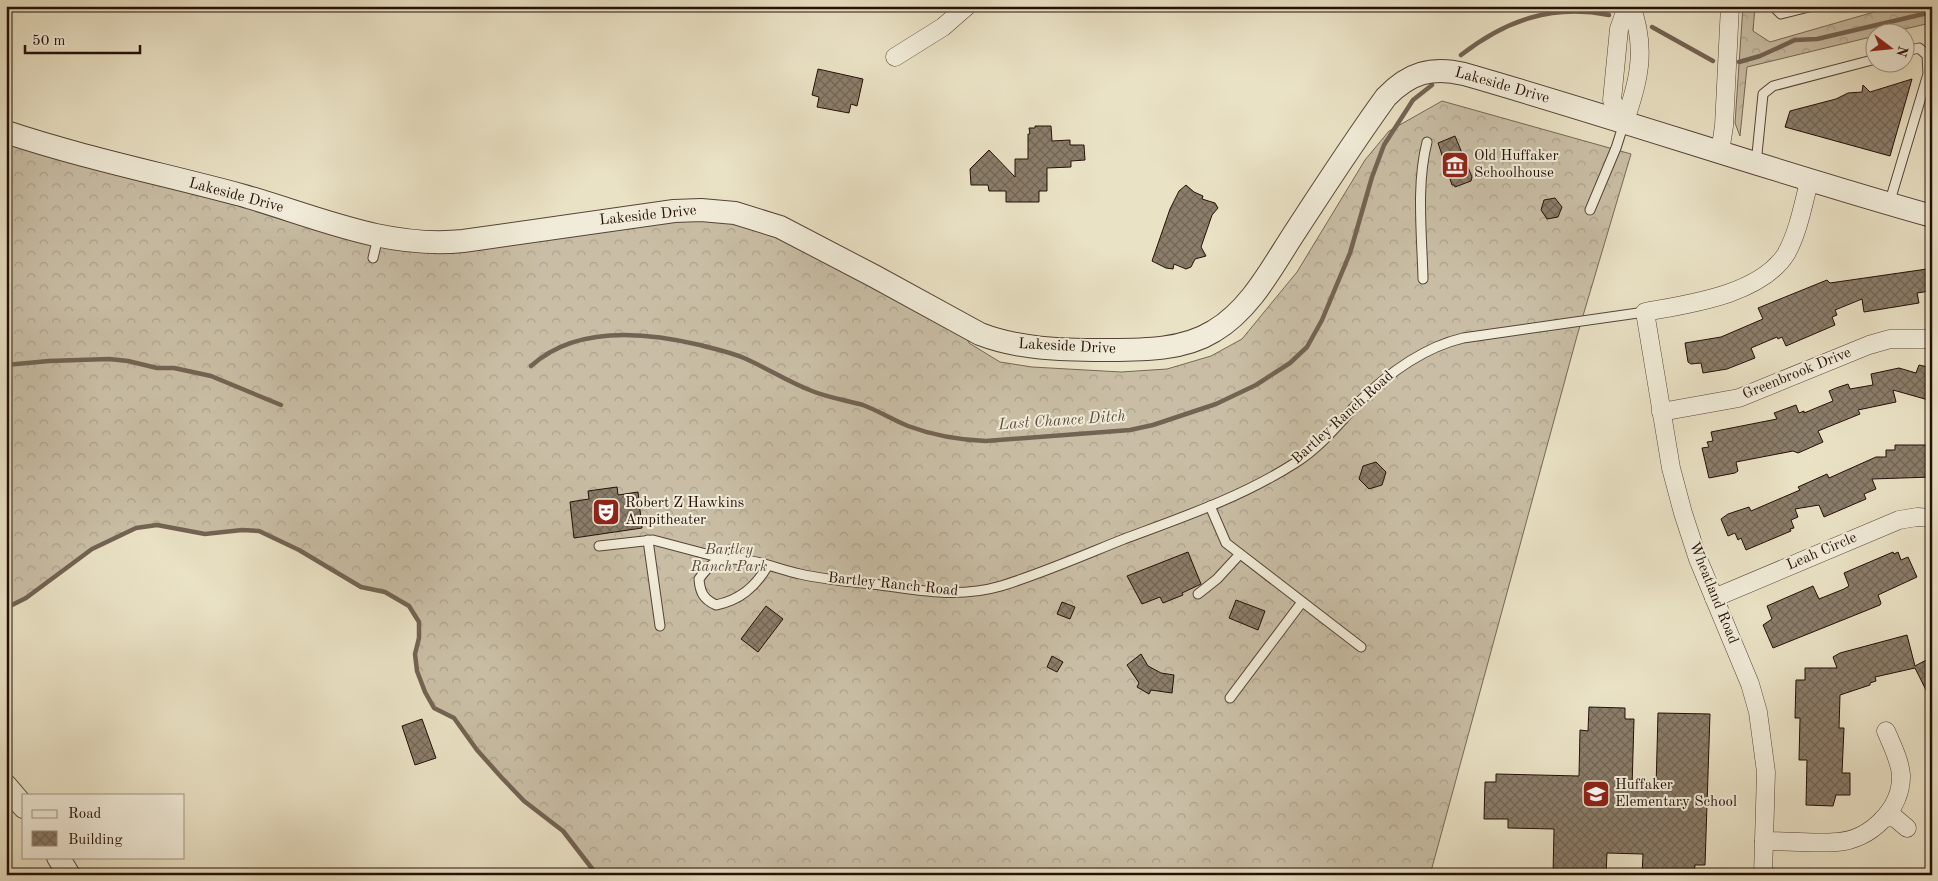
<svg xmlns="http://www.w3.org/2000/svg" width="1938" height="881" viewBox="0 0 1938 881" font-family="'Old Standard TT',serif">
<style>
.forest{fill:url(#forest-crowns);stroke:#776756}
.lines{fill:none;stroke-linecap:round;stroke-linejoin:round}
.stream{stroke:#736353;stroke-width:4.5}
.building{fill:url(#building-cross-hatch);stroke:#251008}
.service-casing{stroke:#564437;stroke-width:11}
.minor-casing{stroke:#564437;stroke-width:19}
.tertiary-casing{stroke:#564437;stroke-width:24}
.service{stroke:#f1ecd9;stroke-width:9}
.minor{stroke:#f1ecd9;stroke-width:18}
.tertiary{stroke:#f1ecd9;stroke-width:22}
.labels{text-anchor:middle;dominant-baseline:central;stroke-width:4;stroke-linejoin:round;paint-order:stroke}
.street-label{font-size:15px;fill:#251008;stroke:#f1ecd9}
.poi-label{font-size:15px;fill:#251008;stroke:#f1ecd9;text-anchor:start}
.park-label{font-size:15px;font-style:italic;fill:#5e4d3f;stroke:#f1ecd9}
.water-label{font-size:16px;font-style:italic;fill:#604f40;stroke:#f1ecd9}
</style>
<defs>
<pattern id="forest-crowns" width="20" height="18" patternUnits="userSpaceOnUse" patternTransform="scale(1.25)"><rect width="20" height="18" fill="#c9bea5"/><path d="M2 6a3 3 0 1 1 6 0M12 15a3 3 0 1 1 6 0" fill="none" stroke="#aca28d"/></pattern>
<pattern id="building-cross-hatch" width="8" height="8" patternUnits="userSpaceOnUse" patternTransform="scale(1.25)"><rect width="8" height="8" fill="#8b7d6a"/><path d="M0 0l8 8M0 8l8-8" fill="none" stroke="#716555"/></pattern>
</defs>
<rect width="100%" height="100%" fill="#eae2c5"/>
<filter id="stains"><feTurbulence type="fractalNoise" baseFrequency=".004" numOctaves="4"/><feColorMatrix values="0 0 0 0 .2 0 0 0 0 .09 0 0 0 0 .02 0 0 0 .5 -.17"/></filter>
<radialGradient id="worn" r=".72"><stop offset=".6" stop-color="#630" stop-opacity="0"/><stop offset="1" stop-color="#630" stop-opacity=".3"/></radialGradient>
<g class="forest">
<polygon points="1743,6 1755,6 1753,31 1770,42 1895,6 1932,6 1932,26 1926,24 1892,32 1876,32 1875,36 1747,67 1740,136 1735,123"/>
<polygon points="1442,101 1631,154 1577,336 1430,875 597,875 563,831 524,801 502,778 477,750 454,718 434,708 425,692 417,671 415,654 419,638 419,622 409,606 385,592 361,587 299,550 259,531 242,530 205,534 157,525 136,528 91,549 26,598 6,608 6,138 369,240 650,214 747,218 963,330 969,343 1000,362 1032,367 1121,372 1167,369 1211,356 1242,339 1297,272 1365,160 1389,131"/>
</g>
<g class="lines">
<g class="stream">
<polyline points="1652,27 1713,61"/>
<path d="M1461,55C1506,20 1552,4 1609,15"/>
<polyline points="1739,62 1760,56 1795,40 1817,39 1932,12"/>
<polyline points="6,365 49,361 109,359 128,361 157,368 174,368 211,376 281,405"/>
<path d="M531,366C576,325 646,332 700,345C715,349 730,352 744,358C767,368 788,382 812,391C829,398 846,400 863,405C879,411 893,420 908,426C932,435 961,440 986,441L1130,430L1153,425L1216,404L1256,385L1290,363L1307,347L1322,320L1350,253L1372,177L1384,145L1413,100L1432,85"/>
<polyline points="6,608 26,598 92,549 136,528 157,525 205,534 242,530 259,531 299,550 361,587 385,592 409,606 419,622 419,638 415,654 417,671 425,692 434,708 454,718 477,750 502,778 524,801 563,831 597,875"/>
</g>
</g>
<g class="building">
<polygon points="818,69 863,79 857,106 851,104 849,113 817,107 819,97 812,95"/>
<polygon points="1912,79 1890,156 1785,127 1790,111 1836,99 1848,93 1862,92 1863,85 1870,92"/>
<polygon points="1035,126 1051,126 1052,141 1070,140 1070,145 1084,145 1085,160 1071,161 1071,167 1047,168 1047,191 1039,191 1039,202 1006,202 1006,191 989,191 988,185 971,185 970,169 989,150 1015,177 1015,159 1028,159 1028,134 1030,134 1029,128 1035,128"/>
<polygon points="1455,136 1472,177 1471,181 1455,187 1454,185 1452,185 1438,143"/>
<polygon points="1186,185 1194,192 1203,196 1202,199 1215,203 1218,208 1212,215 1201,247 1206,256 1195,259 1191,267 1186,269 1174,264 1173,269 1166,268 1152,261 1170,209 1179,191"/>
<polygon points="1555,198 1562,207 1558,217 1547,219 1541,210 1544,200"/>
<polygon points="1927,269 1930,291 1917,293 1919,303 1864,312 1862,299 1835,310 1837,315 1832,317 1835,325 1786,346 1782,337 1778,339 1777,337 1751,348 1755,358 1727,369 1703,373 1701,363 1691,364 1688,362 1685,343 1721,337 1763,319 1758,308 1827,280 1830,283"/>
<polygon points="1919,365 1932,368 1932,401 1893,390 1896,402 1858,410 1860,414 1818,431 1823,442 1798,453 1793,451 1736,462 1738,471 1735,473 1709,478 1702,448 1709,447 1707,442 1713,441 1711,432 1777,419 1774,413 1796,405 1799,413 1804,411 1804,413 1833,401 1829,391 1836,388 1848,384 1850,389 1873,385 1871,374 1899,368 1916,373"/>
<polygon points="1895,445 1932,445 1932,477 1872,479 1876,489 1864,494 1866,499 1824,517 1819,505 1795,509 1798,517 1791,520 1794,528 1790,529 1791,531 1746,550 1741,538 1738,540 1735,533 1728,536 1721,519 1728,514 1749,507 1751,511 1800,490 1798,487 1827,474 1829,478 1876,457 1886,457 1886,450 1895,450"/>
<polygon points="1376,462 1386,472 1382,485 1369,489 1359,479 1363,466"/>
<polygon points="617,487 618,495 638,492 642,528 574,538 570,502 589,499 588,491"/>
<polygon points="1188,552 1201,584 1182,593 1183,595 1163,603 1160,597 1142,604 1127,576"/>
<polygon points="1893,552 1894,554 1898,552 1901,560 1908,557 1917,577 1878,595 1881,603 1880,605 1773,648 1763,625 1772,619 1767,606 1813,586 1819,599 1844,589 1849,586 1844,573"/>
<polygon points="1236,600 1265,611 1258,630 1229,618"/>
<polygon points="1062,602 1075,607 1070,619 1057,614"/>
<polygon points="766,606 783,619 758,652 741,639"/>
<polygon points="1907,635 1915,666 1932,657 1932,702 1915,668 1875,677 1876,681 1870,683 1870,685 1840,695 1839,728 1844,728 1842,773 1850,773 1850,795 1836,795 1833,806 1806,805 1807,760 1799,760 1800,718 1795,718 1796,680 1805,680 1805,668 1837,668 1833,657 1840,653"/>
<polygon points="1141,654 1148,666 1161,673 1174,675 1172,693 1151,690 1149,694 1137,687 1139,683 1127,665"/>
<polygon points="1052,656 1063,662 1057,672 1047,667"/>
<polygon points="1589,707 1625,708 1625,719 1634,719 1632,788 1656,788 1658,713 1710,714 1705,865 1695,865 1694,875 1642,875 1643,854 1607,853 1606,875 1553,875 1554,829 1508,828 1508,819 1484,819 1485,782 1496,782 1496,774 1579,776 1580,730 1588,731"/>
<polygon points="422,719 436,758 415,765 402,726"/>
</g>
<g class="lines">
<g class="service-casing">
<g id="service">
<polyline points="1773,6 1781,14 1813,6"/>
<polyline points="1756,164 1763,94 1773,86 1876,59"/>
<polyline points="1889,204 1928,74 1927,55 1919,48 1906,51"/>
<polyline points="1590,210 1616,148 1624,123"/>
<polyline points="373,258 378,237"/>
<path d="M1423,279C1422,235 1416,185 1427,142"/>
<polyline points="1210,506 1226,543 1361,647"/>
<polyline points="648,540 660,626"/>
<polyline points="599,546 653,540 725,559"/>
<path d="M767,567C755,587 740,600 716,605C703,599 700,592 699,579C706,569 713,561 725,560C749,556 777,569 800,574C826,580 853,582 880,585C921,591 960,598 1001,586C1043,573 1084,555 1124,539C1183,517 1242,497 1295,463C1319,448 1337,426 1356,405C1385,376 1421,348 1463,338L1645,312"/>
<polyline points="1198,594 1217,579 1240,554"/>
<polyline points="1230,698 1302,602"/>
</g>
</g>
<g class="minor-casing">
<g id="minor">
<polyline points="895,57 943,27 967,6"/>
<polyline points="1624,123 1612,100 1619,29 1627,6"/>
<path d="M1624,123C1639,82 1647,48 1631,6"/>
<polyline points="1720,152 1724,126 1730,6"/>
<polyline points="1661,412 1739,398 1869,345 1890,339 1932,339"/>
<polyline points="1714,598 1899,520 1917,517 1932,518"/>
<polyline points="1884,818 1894,817 1907,828"/>
<path d="M1764,841C1788,841 1813,844 1837,842C1870,840 1902,809 1901,775C1900,761 1892,745 1886,731"/>
<path d="M1763,875L1766,772L1758,712L1750,684L1698,559L1683,513L1671,468L1645,312C1688,304 1760,295 1786,254C1798,233 1803,205 1809,182"/>
</g>
</g>
<g class="tertiary-casing">
<g id="tertiary">
<path d="M6,132C84,158 163,174 241,195C315,216 385,249 463,241L674,211L701,210L735,213L780,227L874,276L980,334C1019,349 1061,350 1103,350C1140,350 1182,351 1214,331C1251,309 1272,267 1295,232C1325,186 1354,141 1386,97C1409,73 1432,66 1464,74C1621,119 1775,172 1932,216"/>
<polyline points="6,786 24,807"/>
<polyline points="58,857 69,875"/>
</g>
</g>
<use href="#service" class="service"/>
<use href="#minor" class="minor"/>
<use href="#tertiary" class="tertiary"/>
</g>
<defs>
<g id="museum-square" transform="scale(1.4375)"><rect x="-9" y="-9" width="18" height="18" rx="4" fill="#8f2418" stroke="#f1ecd9"/><path d="M0-6L6-3V-2H-6V-3ZM-5-1h2V3h-2ZM-1-1h2V3h-2ZM3-1h2V3H3ZM-6 4H6V6H-6Z" fill="#fff"/></g>
<g id="theatre-square" transform="scale(1.4375)"><rect x="-9" y="-9" width="18" height="18" rx="4" fill="#8f2418" stroke="#f1ecd9"/><path d="M-5-5.5Q0-4 5-5.5V0Q5 5 0 6Q-5 5-5 0ZM-3.3-2.5H-1v1.5H-3.3ZM1-2.5H3.3v1.5H1ZM-2.8 1Q0 5.5 2.8 1Z" fill="#fff"/></g>
<g id="school-square" transform="scale(1.4375)"><rect x="-9" y="-9" width="18" height="18" rx="4" fill="#8f2418" stroke="#f1ecd9"/><path d="M0-5L7-2L0 1L-7-2ZM-4 1L0 2.5L4 1V4Q0 6-4 4Z" fill="#fff"/></g>
</defs>
<g fill-rule="evenodd">
<use href="#museum-square" x="1455" y="165"/>
<use href="#theatre-square" x="606" y="512"/>
<use href="#school-square" x="1596" y="794"/>
</g>
<g class="labels">
<g class="street-label">
<text transform="translate(1502 86) rotate(16)">Lakeside Drive</text>
<text transform="translate(236 196) rotate(15)">Lakeside Drive</text>
<text transform="translate(648 216) rotate(-6)">Lakeside Drive</text>
<text transform="translate(1067 347) rotate(3)">Lakeside Drive</text>
<text transform="translate(1797 374) rotate(-22)">Greenbrook Drive</text>
<text transform="translate(1343 418) rotate(-42)">Bartley Ranch Road</text>
<text transform="translate(1822 552) rotate(-23)">Leah Circle</text>
<text transform="translate(893 585) rotate(6)">Bartley Ranch Road</text>
<text transform="translate(1713 593) rotate(68)">Wheatland Road</text>
</g>
<g class="poi-label">
<text x="1474" y="156">Old Huffaker<tspan x="1474" dy="17">Schoolhouse</tspan></text>
<text x="625" y="503">Robert Z Hawkins<tspan x="625" dy="17">Ampitheater</tspan></text>
<text x="1615" y="785">Huffaker<tspan x="1615" dy="17">Elementary School</tspan></text>
</g>
<g class="park-label">
<text x="729" y="550">Bartley<tspan x="729" dy="17">Ranch Park</tspan></text>
</g>
<g class="water-label">
<text transform="translate(1062 421) rotate(-4)">Last Chance Ditch</text>
</g>
</g>
<rect width="1938" height="881" fill="none" stroke="#eae2c5" stroke-width="25"/>
<rect x="8" y="8" width="1923" height="866" fill="none" stroke="#251008" stroke-width="2.5"/>
<rect x="12" y="12" width="1913" height="856" fill="none" stroke="#251008"/>
<rect x="22" y="794" width="162" height="65" fill="#f1ecd9" stroke="#9f9485"/>
<rect x="32" y="810" width="25" height="8" fill="#f1ecd9" stroke="#9f9485"/>
<text x="68" y="818" font-size="15" fill="#251008">Road</text>
<rect x="32" y="831" width="25" height="15" fill="url(#building-cross-hatch)" stroke="#9f9485"/>
<text x="68" y="844" font-size="15" fill="#251008">Building</text>
<g transform="translate(1890 48) rotate(106)"><circle r="24" fill="#f1ecd9" stroke="#9f9485"/>
<path d="M0-4L9 19L0 12L-9 19Z" fill="#8f2418"/>
<text y="-8" font-size="14" font-weight="bold" text-anchor="middle" fill="#251008">N</text>
</g>
<path d="M25 45v8h115v-8" fill="none" stroke="#251008" stroke-width="2.5"/>
<text x="32" y="45" font-size="15" fill="#251008" stroke="#f1ecd9" stroke-width="4" paint-order="stroke">50 m</text>
<rect width="100%" height="100%" filter="url(#stains)"/>
<rect width="100%" height="100%" fill="url(#worn)"/>
</svg>
